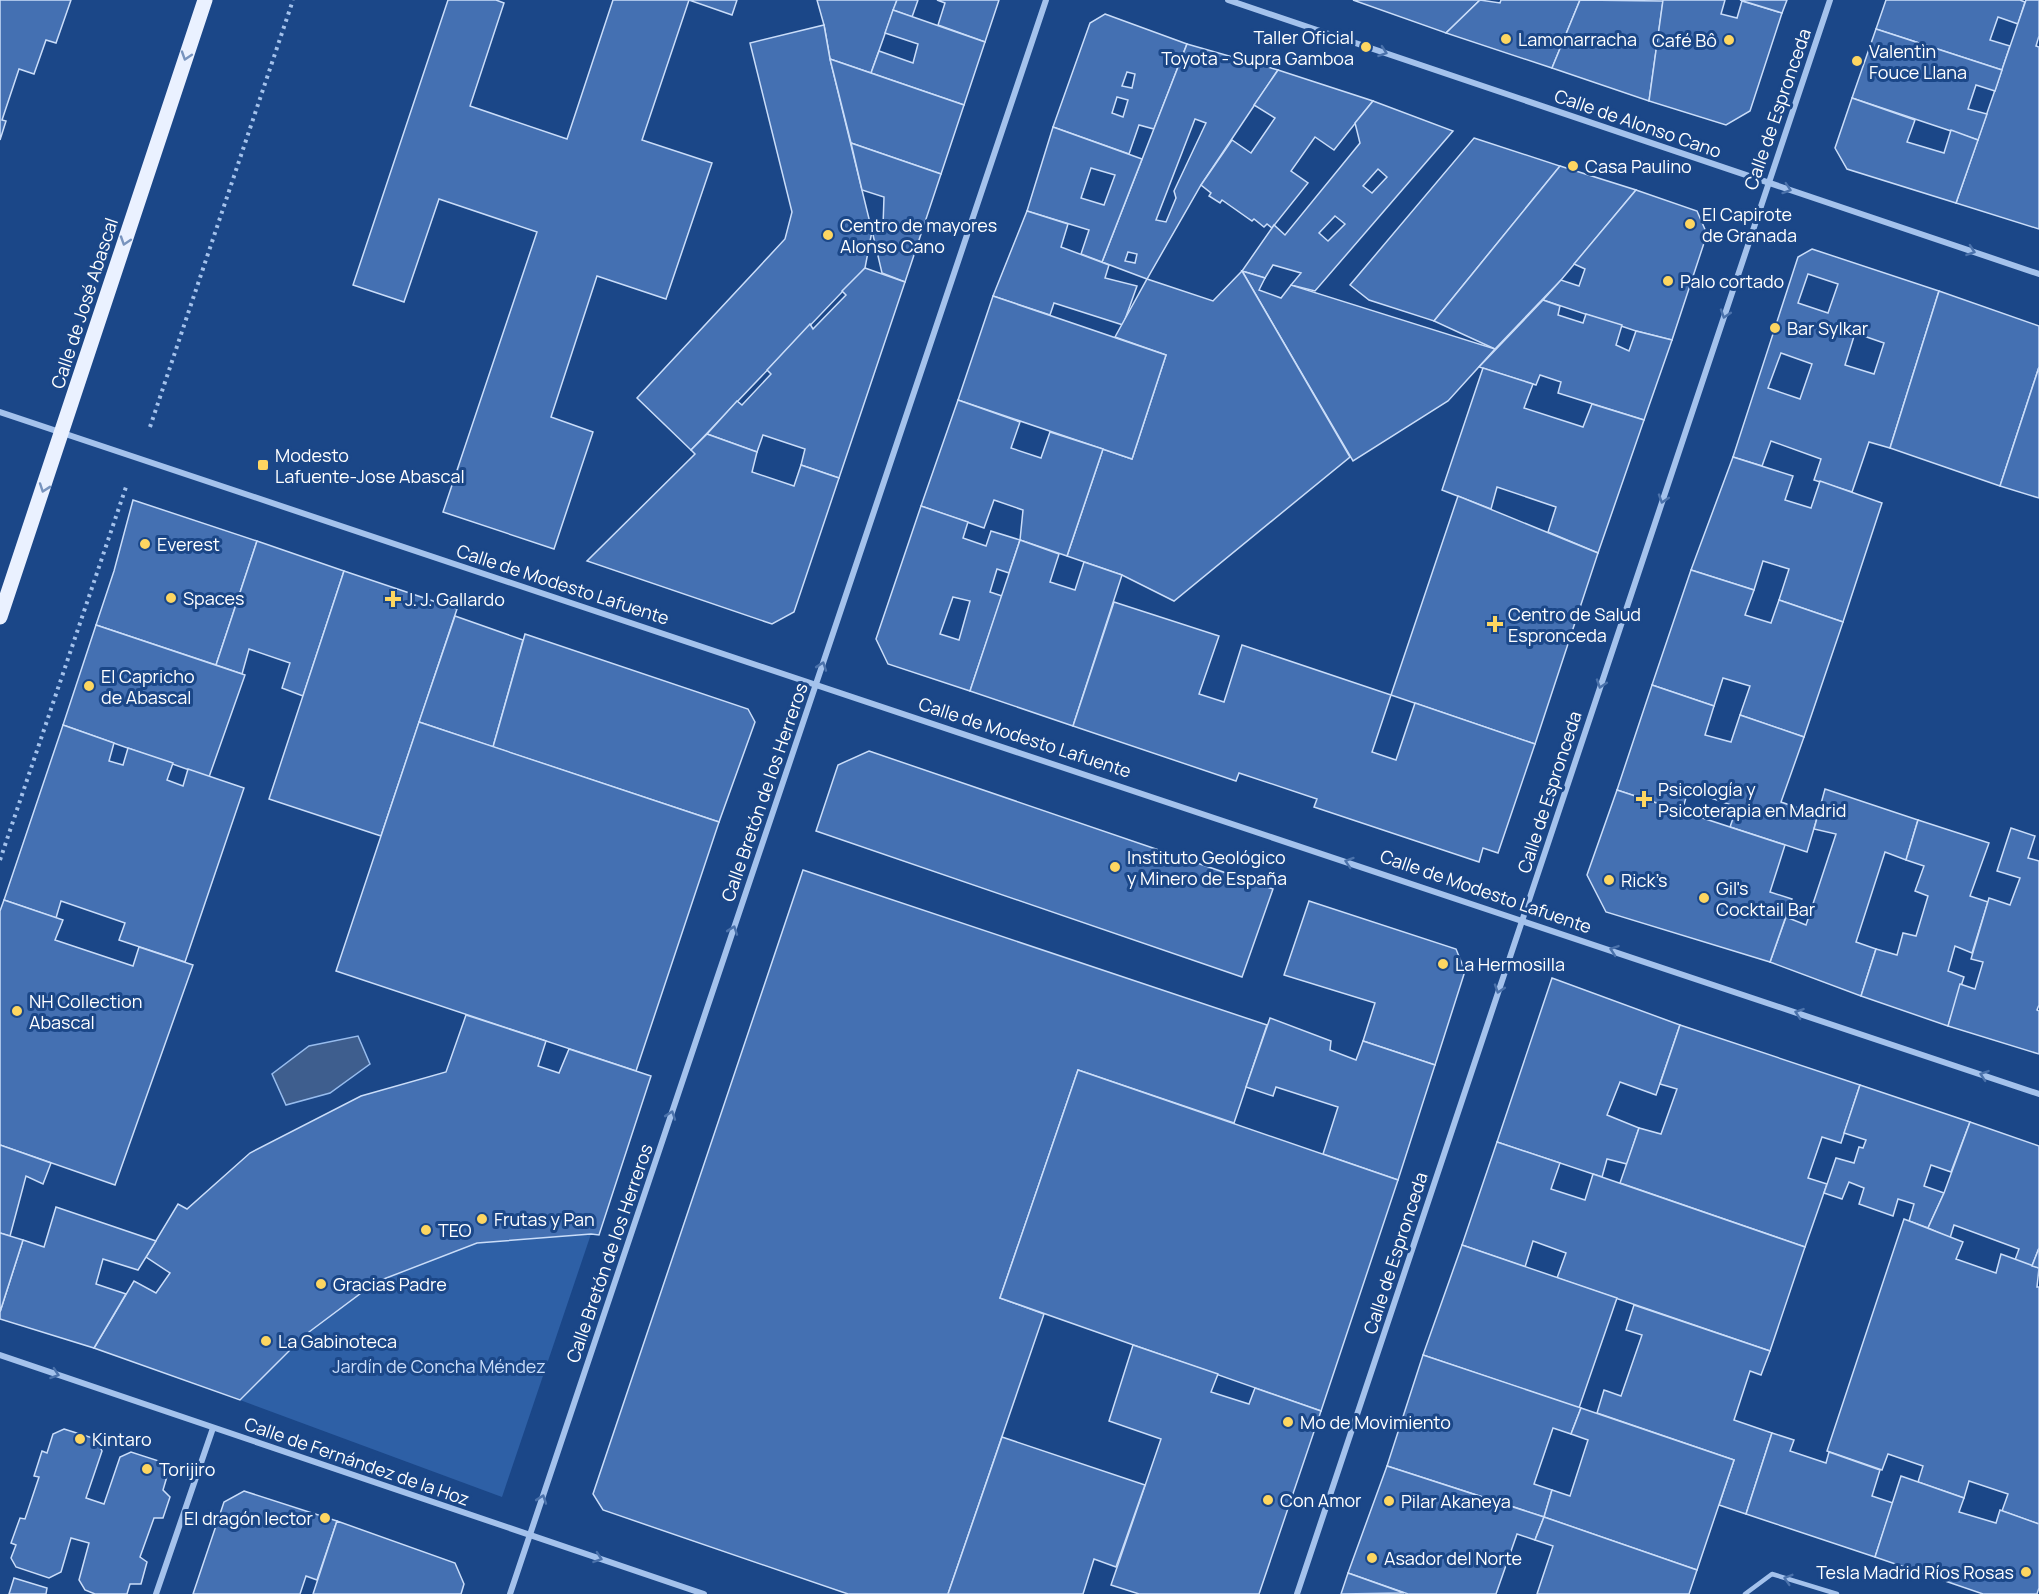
<svg xmlns="http://www.w3.org/2000/svg" width="2039" height="1594" viewBox="0 0 2039 1594" font-family="Manrope,sans-serif">
<style>
.green{fill:#2e60a6}
.water{fill:#3e5e8e;stroke:#97bcee;stroke-width:1.5}
.building{fill:#4470b2;stroke:#caddf9;stroke-width:1.5;fill-rule:evenodd}
.lines{fill:none;stroke-linecap:round;stroke-linejoin:round}
.path{stroke:#a4c2ec;stroke-width:4;stroke-dasharray:3 4.5;stroke-linecap:butt}
.service{stroke:#a4c2ec;stroke-width:4.5}
.minor{stroke:#a4c2ec;stroke-width:6}
.primary{stroke:#eaf1ff;stroke-width:15}
.oneway{stroke:#4b72ab}
.oneway2{stroke:#7894be}
.poi-dot{fill:#fdd661;stroke:#1b4788;stroke-width:2}
.labels{text-anchor:middle;dominant-baseline:central;stroke-width:6;stroke-linejoin:round;paint-order:stroke}
.poi-label{font-size:18px;fill:#fff;stroke:#1b4788;text-anchor:start}
.street-label{font-size:18px;fill:#fff;stroke:#1b4788}
.park-label{font-size:18px;fill:#caddf9;stroke:#1b4788}
</style>
<rect width="100%" height="100%" fill="#1b4788"/>
<polygon class="green" points="591,1234 502,1497 240,1400 305,1335 376,1282 477,1243"/>
<polygon class="water" points="358,1036 370,1064 330,1093 286,1105 272,1074 309,1046"/>
<g class="building">
<polygon points="0,0 71,0 56,43 46,40 34,74 19,69 2,120 6,121 0,140"/>
<polygon points="448,0 496,0 504,3 470,106 567,139 613,0 737,0 732,15 689,0 642,140 712,163 666,299 597,276 551,417 593,432 554,549 443,512 537,232 439,199 404,302 353,285"/>
<polygon points="817,0 897,0 871,73 830,59 824,25"/>
<polygon points="897,0 918,0 912,17 893,10"/>
<polygon points="937,0 999,0 985,42 938,25 945,3"/>
<polygon points="1353,0 1480,0 1446,33"/>
<polygon points="1480,0 1500,3 1501,0 1580,0 1552,68 1446,33"/>
<polygon points="1580,0 1663,1 1649,101 1552,68"/>
<polygon points="1725,0 1721,14 1737,18 1742,1 1782,13 1750,111 1726,125 1649,101 1663,0"/>
<polygon points="1740,0 1787,0 1782,13"/>
<polygon points="1886,0 2020,0 2025,2 2018,24 1998,17 1990,40 2010,46 2002,70 1876,29"/>
<polygon points="2026,0 2039,0 2039,36 2036,46 2039,47 2039,229 1956,203"/>
<polygon points="893,10 985,42 964,105 871,73 879,51 913,63 918,44 885,33"/>
<path d="M1105,14L1187,44L1154,129L1139,125L1129,154L1053,127L1090,23ZM1127,72L1135,74L1132,88L1122,86ZM1117,97L1128,100L1123,117L1112,113Z"/>
<polygon points="824,25 830,59 872,231 865,268 691,450 637,398 785,239 792,212 750,43"/>
<polygon points="1876,29 2002,70 1995,91 1976,85 1968,109 1987,114 1978,140 1852,98"/>
<path d="M1187,44L1278,70L1201,185L1147,279L1102,262ZM1195,119L1206,123L1174,191L1176,198L1166,222L1156,220ZM1128,252L1137,254L1135,263L1125,261Z"/>
<polygon points="830,59 964,105 941,174 851,143"/>
<polygon points="1278,70 1373,101 1334,150 1315,137 1291,171 1308,183 1272,228 1267,224 1264,227 1254,219 1252,221 1222,200 1220,203 1209,196 1211,193 1201,185 1232,140 1251,153 1275,118 1254,105"/>
<polygon points="1852,98 1915,120 1907,142 1944,153 1951,130 1978,140 1956,203 1847,169 1835,148"/>
<path d="M1373,101L1453,131L1315,291L1291,285L1301,273L1273,265L1265,278L1242,271L1272,228L1274,225L1285,235L1360,143L1355,123ZM1378,169L1387,177L1372,193L1363,186ZM1335,216L1345,224L1328,241L1319,233Z"/>
<path d="M1053,127L1142,159L1102,262L1081,254L1089,230L1027,211ZM1091,168L1115,175L1104,205L1081,198Z"/>
<polygon points="1474,138 1560,166 1434,321 1369,300 1350,285"/>
<polygon points="851,143 941,174 905,282 882,273 870,222 883,226 884,197 862,190"/>
<polygon points="1560,166 1636,190 1561,280 1495,349 1434,321"/>
<polygon points="1636,190 1697,211 1707,234 1672,340 1636,331 1543,300 1561,280 1579,286 1585,269 1574,264"/>
<polygon points="1027,211 1068,224 1061,247 1109,265 1105,278 1137,286 1123,325 1054,303 1050,315 993,296"/>
<path d="M1812,249L1939,291L1890,448L1869,442L1852,492L1814,480L1821,459L1771,441L1762,466L1733,457L1798,257ZM1808,274L1838,284L1828,313L1798,303ZM1855,333L1884,343L1874,374L1845,365ZM1781,353L1812,364L1800,399L1768,388Z"/>
<polygon points="865,268 905,282 839,478 801,465 805,449 763,435 757,452 707,434 737,401 742,405 771,374 767,370 810,324 813,329 846,295 842,291"/>
<polygon points="1242,271 1265,278 1259,290 1281,298 1291,285 1495,349 1448,401 1353,461"/>
<polygon points="1242,271 1350,457 1174,601 1122,575 1067,556 1103,449 1132,459 1166,355 1115,337 1147,279 1213,301"/>
<polygon points="1939,291 2039,326 2039,367 2000,486 1890,448"/>
<polygon points="993,296 1166,355 1132,459 958,400"/>
<polygon points="1543,300 1560,306 1558,315 1583,323 1586,314 1622,325 1616,345 1629,351 1636,331 1672,340 1644,420 1558,393 1561,382 1540,375 1536,385 1479,367"/>
<polygon points="2039,367 2039,498 2000,486"/>
<polygon points="1483,368 1533,384 1524,408 1583,427 1592,404 1644,420 1598,553 1548,532 1556,507 1497,487 1491,509 1442,490"/>
<polygon points="958,400 1020,422 1011,448 1041,458 1050,432 1103,449 1067,556 1020,540 1023,510 994,500 984,528 921,506"/>
<polygon points="707,434 757,452 752,472 794,486 801,465 839,478 794,612 772,624 587,561 695,454 691,450"/>
<polygon points="1733,457 1793,476 1785,500 1811,508 1820,481 1882,503 1843,622 1779,600 1789,569 1763,561 1754,590 1691,570"/>
<polygon points="1458,496 1598,553 1535,744 1391,695"/>
<polygon points="133,500 257,541 216,665 96,625 114,571"/>
<path d="M921,506L968,522L963,538L986,546L991,531L1020,540L1009,573L997,569L990,592L1002,596L970,691L888,664L876,639ZM953,597L970,601L959,640L940,634Z"/>
<polygon points="1020,540 1059,554 1050,582 1075,590 1084,562 1122,575 1073,726 970,691"/>
<polygon points="257,541 344,571 303,696 282,688 290,663 249,649 242,674 216,665"/>
<polygon points="1691,570 1754,590 1745,615 1771,623 1779,600 1843,622 1804,737 1740,715 1750,686 1723,678 1714,706 1652,685"/>
<polygon points="344,571 457,609 381,836 269,799"/>
<polygon points="1114,602 1219,636 1199,694 1224,702 1242,645 1391,695 1372,752 1396,760 1415,703 1535,744 1498,853 1483,848 1479,862 1314,807 1317,799 1239,773 1236,781 1073,726"/>
<polygon points="455,616 523,640 493,747 419,722"/>
<polygon points="96,625 245,675 209,777 63,725"/>
<polygon points="525,634 748,709 755,722 719,822 493,747"/>
<polygon points="1652,685 1714,706 1705,735 1731,742 1740,715 1804,737 1781,802 1818,815 1807,852 1730,827 1737,807 1688,790 1682,812 1617,790"/>
<polygon points="419,722 719,822 636,1071 336,971"/>
<polygon points="63,725 114,743 109,761 123,765 128,748 173,763 167,780 183,786 188,769 244,788 185,962 119,940 125,923 61,901 56,918 4,900"/>
<polygon points="869,751 1273,889 1242,977 816,831 838,765"/>
<polygon points="1825,789 1918,820 1906,860 1885,852 1856,942 1876,949 1861,996 1770,962 1786,917 1806,925 1836,834 1814,829"/>
<polygon points="1617,790 1785,845 1770,892 1792,899 1770,962 1606,912 1587,875"/>
<polygon points="1918,820 1989,843 1970,896 1988,902 1972,953 1955,946 1948,971 1964,977 1948,1026 1861,996 1876,949 1897,955 1903,933 1916,936 1928,896 1915,891 1924,866 1906,860"/>
<polygon points="2011,828 2035,836 2028,858 2039,861 2039,1005 2037,1010 2039,1011 2039,1054 1948,1026 1960,984 1975,989 1983,962 1971,959 1989,898 2010,905 2020,878 1997,871"/>
<polygon points="803,870 1267,1025 1234,1123 1078,1070 1000,1298 1044,1314 948,1594 848,1594 603,1510 593,1494"/>
<polygon points="4,900 63,920 55,940 133,966 139,947 193,965 115,1185 0,1145 0,911"/>
<polygon points="1309,901 1456,949 1465,971 1435,1065 1363,1041 1375,1003 1284,975"/>
<polygon points="1552,978 1680,1025 1656,1095 1620,1082 1607,1115 1639,1128 1627,1164 1607,1159 1602,1177 1497,1142"/>
<polygon points="466,1015 546,1041 538,1066 559,1073 569,1049 651,1076 599,1235 591,1234 477,1243 376,1282 305,1335 240,1400 94,1348 134,1281 156,1293 170,1273 146,1257 178,1204 187,1209 250,1153 361,1096 446,1072"/>
<polygon points="1270,1018 1331,1041 1330,1050 1356,1060 1363,1041 1435,1065 1398,1180 1323,1154 1338,1107 1276,1087 1273,1096 1246,1087"/>
<polygon points="1680,1025 1860,1085 1841,1143 1822,1137 1808,1178 1827,1184 1805,1247 1620,1183 1639,1128 1661,1134 1677,1089 1660,1084"/>
<polygon points="1078,1070 1398,1180 1321,1411 1000,1298"/>
<polygon points="1860,1085 1970,1122 1951,1172 1931,1165 1924,1186 1944,1193 1928,1228 1909,1221 1914,1204 1898,1199 1893,1216 1859,1204 1864,1188 1849,1182 1842,1199 1824,1193 1836,1158 1854,1163 1859,1147 1863,1148 1866,1140 1844,1133"/>
<polygon points="1970,1122 2039,1146 2039,1248 2032,1266 2015,1260 2019,1249 1954,1225 1950,1238 1928,1228 1944,1193"/>
<polygon points="1497,1142 1560,1163 1551,1189 1585,1200 1593,1174 1805,1247 1770,1351 1557,1278 1566,1253 1533,1241 1525,1267 1462,1245"/>
<polygon points="0,1145 51,1163 43,1184 26,1176 10,1236 0,1233"/>
<polygon points="56,1207 156,1241 138,1270 103,1259 96,1284 126,1294 94,1348 0,1319 0,1312 23,1240 44,1247"/>
<polygon points="1904,1219 1963,1242 1956,1259 1996,1273 2001,1254 2039,1268 2037,1287 2039,1287 2039,1524 2002,1511 2008,1494 1969,1481 1964,1498 1918,1482 1923,1466 1888,1454 1882,1470 1827,1451"/>
<polygon points="0,1233 23,1240 0,1312"/>
<polygon points="1462,1245 1617,1298 1579,1408 1423,1355"/>
<polygon points="2039,1248 2039,1268 2032,1266"/>
<polygon points="1634,1305 1770,1351 1761,1375 1750,1371 1734,1420 1772,1433 1746,1514 1719,1505 1734,1460 1597,1413 1604,1390 1621,1396 1642,1335 1626,1330"/>
<polygon points="1133,1345 1218,1374 1211,1392 1249,1404 1255,1388 1321,1411 1259,1594 1139,1594 1111,1585 1161,1439 1109,1421"/>
<polygon points="1423,1355 1581,1408 1571,1434 1553,1428 1534,1484 1552,1490 1544,1517 1387,1466"/>
<polygon points="1581,1408 1734,1460 1697,1570 1544,1517 1552,1490 1570,1496 1588,1440 1571,1434"/>
<polygon points="64,1429 96,1439 102,1451 86,1498 104,1504 120,1457 131,1452 162,1462 168,1473 163,1490 170,1497 163,1518 154,1518 140,1557 147,1562 141,1584 130,1584 127,1594 95,1594 85,1590 79,1580 89,1543 71,1538 61,1572 49,1578 16,1567 11,1558 16,1545 11,1543 20,1518 25,1519 39,1477 34,1476 42,1451 47,1453 53,1434"/>
<polygon points="1772,1433 1794,1440 1790,1451 1826,1463 1829,1452 1880,1470 1872,1496 1893,1503 1875,1557 1746,1514"/>
<polygon points="1002,1437 1145,1485 1116,1567 1094,1559 1083,1594 948,1594"/>
<polygon points="1387,1466 1544,1517 1535,1540 1517,1534 1496,1594 1408,1594 1348,1573"/>
<polygon points="1901,1476 1964,1498 1959,1512 1996,1523 2000,1510 2039,1524 2039,1588 2037,1594 1983,1594 1875,1557"/>
<polygon points="244,1491 337,1521 317,1580 306,1576 300,1594 193,1594 224,1502"/>
<polygon points="1544,1517 1697,1570 1689,1594 1537,1594 1553,1546 1535,1540"/>
<polygon points="337,1521 455,1563 464,1584 461,1594 313,1594"/>
<polygon points="1348,1573 1404,1593 1341,1594"/>
<polygon points="14,1578 47,1588 46,1594 9,1594"/>
</g>
<g class="lines">
<g class="path">
<polyline points="150,427 293,0"/>
<polyline points="0,860 126,487"/>
</g>
<polyline class="service" points="1745,1594 1772,1574 1837,1594"/>
<g class="minor">
<polyline points="1228,0 2039,274"/>
<polyline points="0,412 2039,1094"/>
<polyline points="0,1355 704,1594"/>
<polyline points="156,1594 213,1428"/>
<polyline points="510,1594 1046,0"/>
<polyline points="1297,1594 1830,0"/>
</g>
<polyline class="primary" points="0,617 205,0"/>
</g>
<defs><path id="oneway-chevron" d="M-2-3.5L2.5 0L-2 3.5" fill="none" stroke-width="1.6" stroke-linecap="round" stroke-linejoin="round" transform="scale(1.5)"/></defs>
<g class="oneway">
<use href="#oneway-chevron" transform="translate(1383 52) rotate(19)"/>
<use href="#oneway-chevron" transform="translate(1787 189) rotate(18)"/>
<use href="#oneway-chevron" transform="translate(1971 251) rotate(19)"/>
<use href="#oneway-chevron" transform="translate(1725 314) rotate(108)"/>
<use href="#oneway-chevron" transform="translate(1663 499) rotate(108)"/>
<use href="#oneway-chevron" transform="translate(822 666) rotate(-71)"/>
<use href="#oneway-chevron" transform="translate(1601 684) rotate(108)"/>
<use href="#oneway-chevron" transform="translate(1349 862) rotate(-162)"/>
<use href="#oneway-chevron" transform="translate(733 930) rotate(-71)"/>
<use href="#oneway-chevron" transform="translate(1614 950) rotate(-161)"/>
<use href="#oneway-chevron" transform="translate(1499 989) rotate(108)"/>
<use href="#oneway-chevron" transform="translate(1799 1013) rotate(-161)"/>
<use href="#oneway-chevron" transform="translate(1984 1075) rotate(-161)"/>
<use href="#oneway-chevron" transform="translate(671 1115) rotate(-71)"/>
<use href="#oneway-chevron" transform="translate(55 1374) rotate(19)"/>
<use href="#oneway-chevron" transform="translate(542 1499) rotate(-71)"/>
<use href="#oneway-chevron" transform="translate(598 1558) rotate(19)"/>
<use href="#oneway-chevron" transform="translate(1788 1579) rotate(-163)"/>
</g>
<g class="oneway2">
<use href="#oneway-chevron" transform="translate(186 56) rotate(108)"/>
<use href="#oneway-chevron" transform="translate(125 241) rotate(108)"/>
<use href="#oneway-chevron" transform="translate(44 488) rotate(109)"/>
</g>
<g class="poi-dot">
<circle cx="1506" cy="39" r="6"/>
<circle cx="1729" cy="40" r="6"/>
<circle cx="1366" cy="47" r="6"/>
<circle cx="1857" cy="61" r="6"/>
<circle cx="1573" cy="166" r="6"/>
<circle cx="1690" cy="224" r="6"/>
<circle cx="828" cy="235" r="6"/>
<circle cx="1668" cy="281" r="6"/>
<circle cx="1775" cy="328" r="6"/>
<rect x="257" y="459" width="12" height="12" rx="3"/>
<circle cx="145" cy="544" r="6"/>
<circle cx="171" cy="598" r="6"/>
<path d="M390 590h6v6h6v6h-6v6h-6v-6h-6v-6h6z"/>
<path d="M1492 615h6v6h6v6h-6v6h-6v-6h-6v-6h6z"/>
<circle cx="89" cy="686" r="6"/>
<path d="M1641 790h6v6h6v6h-6v6h-6v-6h-6v-6h6z"/>
<circle cx="1115" cy="867" r="6"/>
<circle cx="1609" cy="880" r="6"/>
<circle cx="1704" cy="898" r="6"/>
<circle cx="1443" cy="964" r="6"/>
<circle cx="17" cy="1011" r="6"/>
<circle cx="482" cy="1219" r="6"/>
<circle cx="426" cy="1230" r="6"/>
<circle cx="321" cy="1284" r="6"/>
<circle cx="266" cy="1341" r="6"/>
<circle cx="1288" cy="1422" r="6"/>
<circle cx="80" cy="1439" r="6"/>
<circle cx="147" cy="1469" r="6"/>
<circle cx="1268" cy="1500" r="6"/>
<circle cx="1389" cy="1501" r="6"/>
<circle cx="325" cy="1518" r="6"/>
<circle cx="1372" cy="1558" r="6"/>
<circle cx="2026" cy="1572" r="6"/>
</g>
<g class="labels">
<g class="poi-label">
<text x="1354" y="37" text-anchor="end">Taller Oficial<tspan x="1354" dy="21">Toyota - Supra Gamboa</tspan></text>
<text x="1518" y="39">Lamonarracha</text>
<text x="1717" y="40" text-anchor="end">Café Bô</text>
<text x="1869" y="51">Valentìn<tspan x="1869" dy="21">Fouce Llana</tspan></text>
<text x="1585" y="166">Casa Paulino</text>
<text x="1702" y="214">El Capirote<tspan x="1702" dy="21">de Granada</tspan></text>
<text x="840" y="225">Centro de mayores<tspan x="840" dy="21">Alonso Cano</tspan></text>
<text x="1680" y="281">Palo cortado</text>
<text x="1787" y="328">Bar Sylkar</text>
<text x="275" y="455">Modesto<tspan x="275" dy="21">Lafuente-Jose Abascal</tspan></text>
<text x="157" y="544">Everest</text>
<text x="183" y="598">Spaces</text>
<text x="405" y="599">J. J. Gallardo</text>
<text x="1508" y="614">Centro de Salud<tspan x="1508" dy="21">Espronceda</tspan></text>
<text x="101" y="676">El Capricho<tspan x="101" dy="21">de Abascal</tspan></text>
<text x="1658" y="789">Psicología y<tspan x="1658" dy="21">Psicoterapia en Madrid</tspan></text>
<text x="1127" y="857">Instituto Geológico<tspan x="1127" dy="21">y Minero de España</tspan></text>
<text x="1621" y="880">Rick’s</text>
<text x="1716" y="888">Gil's<tspan x="1716" dy="21">Cocktail Bar</tspan></text>
<text x="1455" y="964">La Hermosilla</text>
<text x="29" y="1001">NH Collection<tspan x="29" dy="21">Abascal</tspan></text>
<text x="494" y="1219">Frutas y Pan</text>
<text x="438" y="1230">TEO</text>
<text x="333" y="1284">Gracias Padre</text>
<text x="278" y="1341">La Gabinoteca</text>
<text x="1300" y="1422">Mo de Movimiento</text>
<text x="92" y="1439">Kintaro</text>
<text x="159" y="1469">Torijiro</text>
<text x="1280" y="1500">Con Amor</text>
<text x="1401" y="1501">Pilar Akaneya</text>
<text x="313" y="1518" text-anchor="end">El dragón lector</text>
<text x="1384" y="1558">Asador del Norte</text>
<text x="2014" y="1572" text-anchor="end">Tesla Madrid Ríos Rosas</text>
</g>
<g class="street-label">
<text transform="translate(1777 109) rotate(-71)">Calle de Espronceda</text>
<text transform="translate(1638 123) rotate(19)">Calle de Alonso Cano</text>
<text transform="translate(84 303) rotate(-72)">Calle de José Abascal</text>
<text transform="translate(563 584) rotate(18)">Calle de Modesto Lafuente</text>
<text transform="translate(1025 737) rotate(18)">Calle de Modesto Lafuente</text>
<text transform="translate(764 792) rotate(-71)">Calle Bretón de los Herreros</text>
<text transform="translate(1549 792) rotate(-72)">Calle de Espronceda</text>
<text transform="translate(1486 891) rotate(19)">Calle de Modesto Lafuente</text>
<text transform="translate(609 1253) rotate(-71)">Calle Bretón de los Herreros</text>
<text transform="translate(1395 1253) rotate(-72)">Calle de Espronceda</text>
<text transform="translate(357 1461) rotate(19)">Calle de Fernández de la Hoz</text>
</g>
<g class="park-label">
<text x="439" y="1366">Jardín de Concha Méndez</text>
</g>
</g>
</svg>
